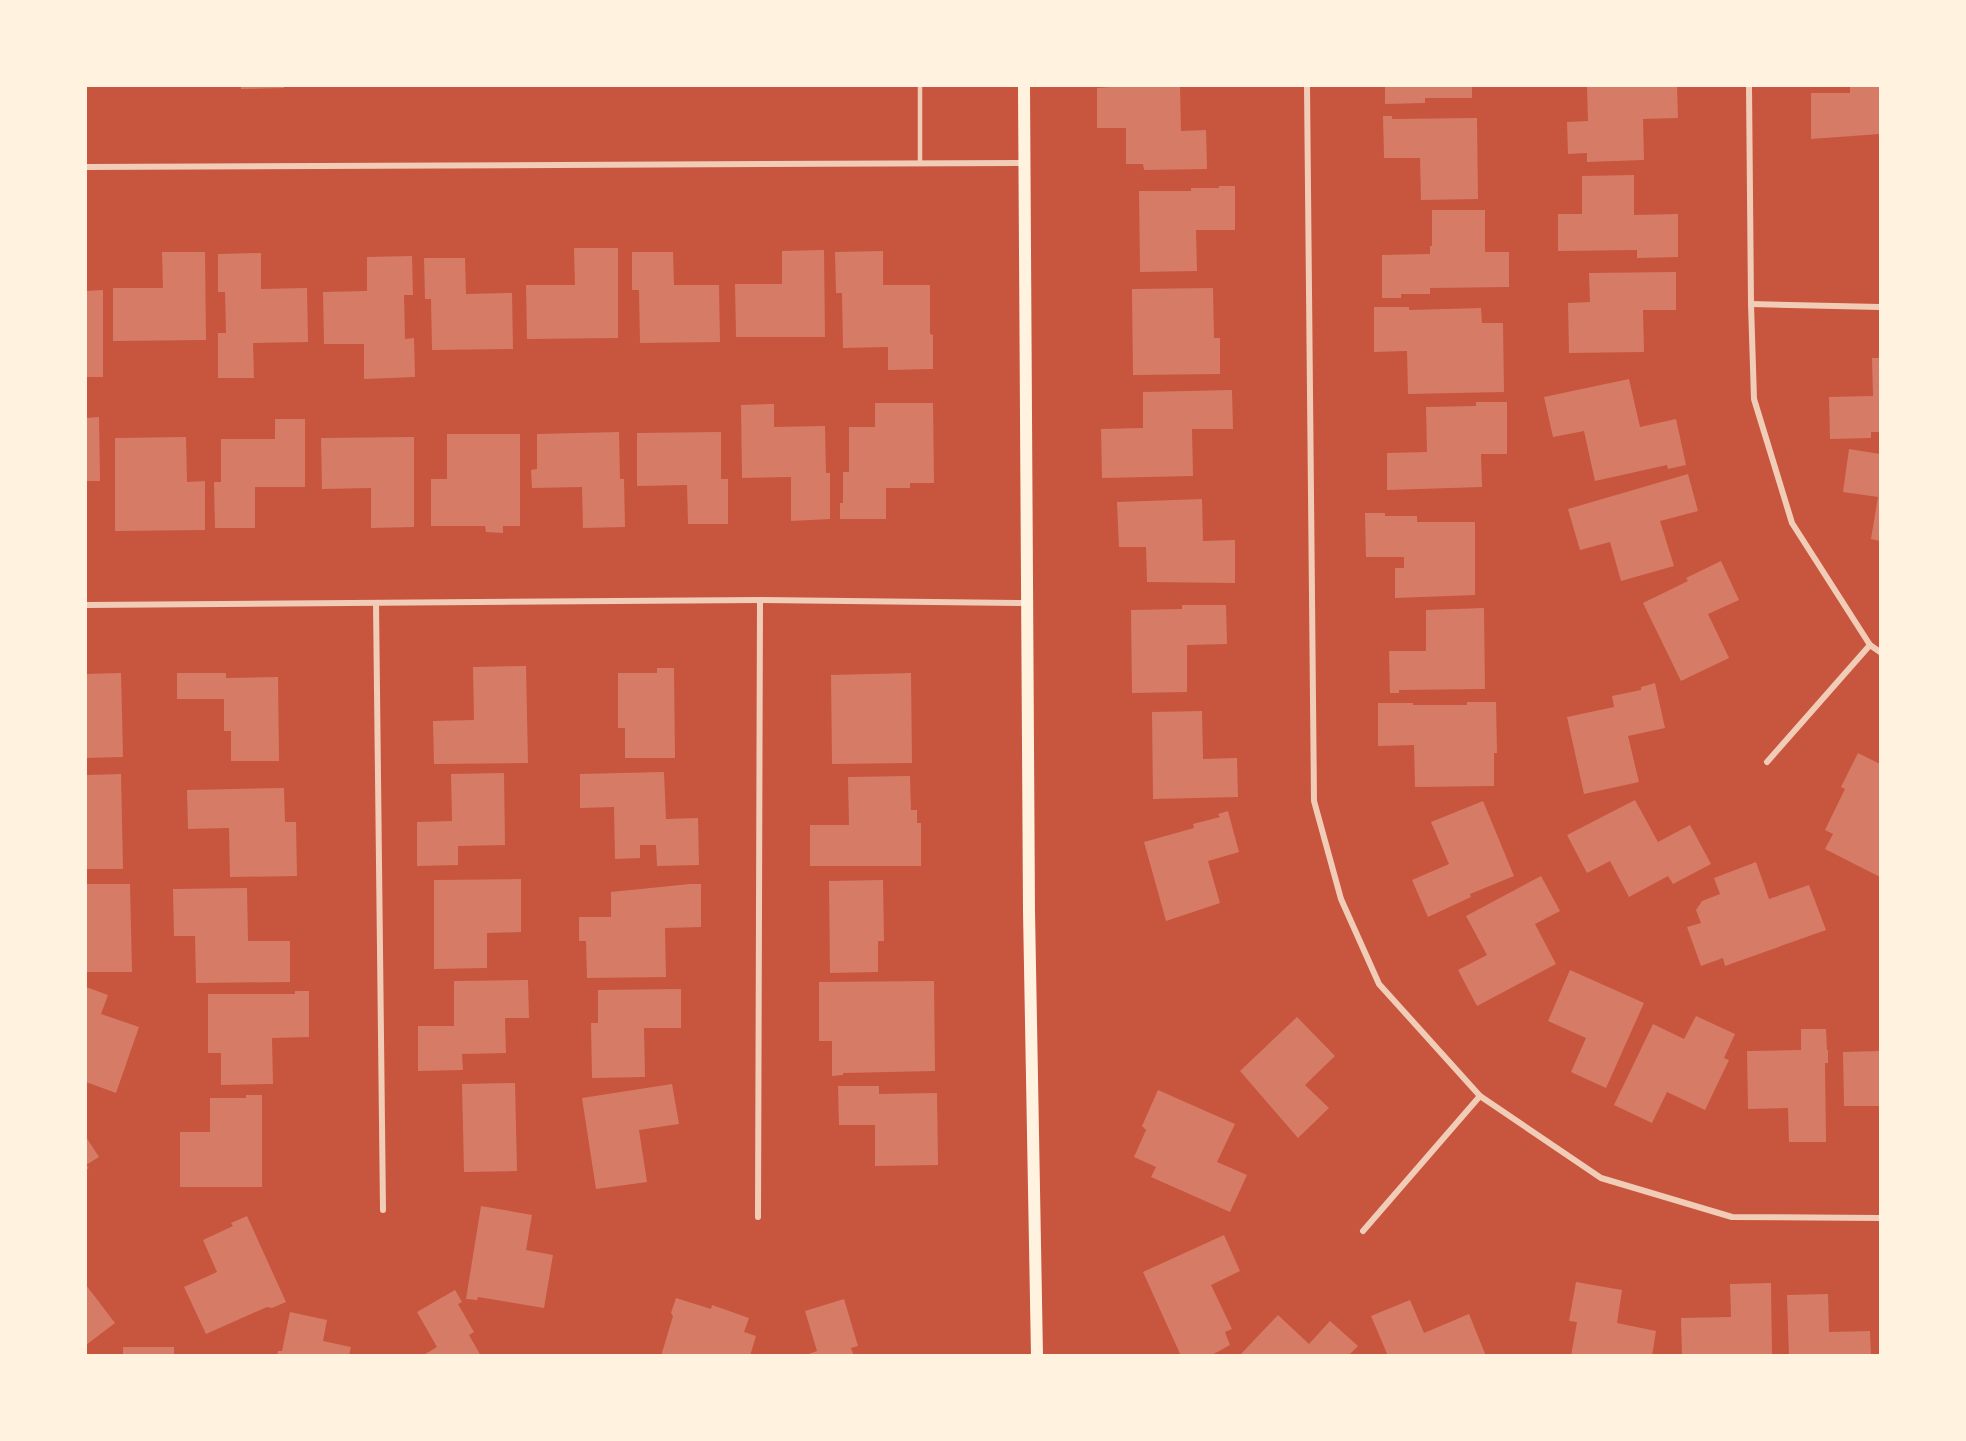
<svg xmlns="http://www.w3.org/2000/svg" width="1966" height="1441" viewBox="0 0 1966 1441" font-family="'Work Sans',sans-serif">
<style>
.building{fill:#d67c66}
.lines{fill:none;stroke-linecap:round;stroke-linejoin:round}
.service{stroke:#f1ccb7;stroke-width:4.5}
.minor{stroke:#f1ccb7;stroke-width:6}
.secondary{stroke:#fff3e0;stroke-width:12}
</style>
<rect width="100%" height="100%" fill="#c8553d"/>
<g class="building">
<polygon points="241,86 284,86 284,88 241,89"/>
<polygon points="1125,86 1180,86 1181,131 1206,130 1207,169 1144,170 1143,164 1126,164 1126,128 1097,128 1097,88"/>
<polygon points="1385,86 1472,86 1472,98 1425,98 1425,103 1385,104"/>
<polygon points="1587,86 1677,86 1678,118 1643,119 1644,160 1587,162 1587,153 1568,154 1567,122 1588,121"/>
<polygon points="1850,86 1880,86 1880,134 1811,139 1811,93 1850,93"/>
<polygon points="1383,116 1392,116 1392,119 1477,118 1478,199 1421,200 1420,158 1384,158"/>
<polygon points="1634,175 1634,215 1678,214 1678,257 1637,258 1637,250 1558,251 1558,214 1582,214 1582,176"/>
<polygon points="1219,186 1235,186 1235,230 1196,230 1197,271 1140,272 1139,191 1191,191 1191,188 1219,188"/>
<polygon points="1432,210 1485,210 1485,252 1509,252 1509,287 1430,288 1430,294 1401,294 1401,298 1382,298 1382,255 1430,254 1430,246 1432,246"/>
<polygon points="574,248 618,248 618,338 527,339 526,285 575,285"/>
<polygon points="824,250 825,337 736,337 735,284 782,284 782,251"/>
<polygon points="883,251 883,285 930,285 930,334 933,335 933,369 888,370 888,347 843,348 842,293 836,293 835,252"/>
<polygon points="162,252 205,252 206,340 113,341 113,288 163,288"/>
<polygon points="632,252 673,252 674,285 719,285 720,342 640,343 639,290 632,290"/>
<polygon points="261,253 261,289 307,288 308,342 253,343 254,378 218,378 218,333 226,333 225,292 218,292 218,254"/>
<polygon points="412,256 413,295 404,295 405,339 414,338 415,377 364,379 364,344 324,344 323,292 367,291 367,257"/>
<polygon points="424,258 465,258 466,294 512,293 513,349 432,350 431,299 425,299"/>
<polygon points="1676,272 1676,310 1643,310 1644,352 1569,353 1568,303 1590,302 1589,273"/>
<polygon points="1213,288 1214,338 1220,338 1220,374 1133,375 1132,289"/>
<polygon points="103,290 103,377 86,377 86,291"/>
<polygon points="1374,307 1409,307 1409,310 1481,308 1482,323 1503,323 1504,392 1408,394 1407,351 1374,352"/>
<polygon points="1872,358 1880,358 1880,432 1871,432 1871,438 1830,439 1829,397 1873,396"/>
<polygon points="1629,379 1640,427 1676,419 1686,465 1668,469 1667,465 1595,481 1584,431 1553,437 1544,397"/>
<polygon points="1232,390 1233,429 1192,429 1193,476 1102,478 1101,429 1143,428 1143,392"/>
<polygon points="1476,402 1507,402 1507,454 1481,454 1482,487 1387,490 1387,453 1427,452 1426,407 1476,406"/>
<polygon points="875,403 933,403 934,483 910,483 910,488 886,488 886,519 840,519 840,503 843,503 843,472 849,472 849,427 875,427"/>
<polygon points="774,404 774,427 825,426 826,473 830,473 830,519 791,521 791,477 742,478 741,405"/>
<polygon points="99,417 100,481 86,481 86,418"/>
<polygon points="275,419 305,419 305,487 255,487 255,528 215,528 214,482 221,482 221,439 275,439"/>
<polygon points="619,432 620,479 624,479 625,527 583,528 582,487 532,488 531,470 537,469 537,434"/>
<polygon points="721,432 721,479 728,479 728,524 688,524 687,485 637,486 637,433"/>
<polygon points="447,434 520,434 520,526 503,526 503,533 486,532 485,526 431,526 431,479 447,479"/>
<polygon points="186,437 187,482 205,481 205,530 115,531 115,438"/>
<polygon points="414,437 414,527 371,528 371,488 322,489 321,438"/>
<polygon points="1849,449 1880,454 1880,541 1871,539 1878,497 1843,492"/>
<polygon points="1688,474 1698,511 1660,521 1674,566 1621,581 1610,542 1580,550 1568,509"/>
<polygon points="1202,499 1203,541 1235,540 1235,583 1147,582 1146,547 1119,547 1117,502"/>
<polygon points="1365,513 1385,513 1385,516 1417,516 1417,522 1475,522 1475,595 1395,598 1395,568 1404,568 1404,557 1366,557"/>
<polygon points="1721,561 1739,600 1708,614 1729,658 1681,681 1643,603 1688,581 1686,578"/>
<polygon points="1182,605 1226,605 1227,644 1187,645 1187,692 1132,693 1131,610 1182,609"/>
<polygon points="1484,608 1485,689 1399,690 1399,693 1390,693 1389,651 1426,651 1426,610"/>
<polygon points="526,666 528,763 434,764 433,721 474,720 473,667"/>
<polygon points="657,668 674,668 675,758 625,758 625,728 618,728 618,673 657,673"/>
<polygon points="121,673 123,757 86,758 86,674"/>
<polygon points="177,673 226,673 226,678 278,677 279,761 231,761 231,731 224,731 224,699 177,699"/>
<polygon points="911,673 912,763 832,764 831,675"/>
<polygon points="1655,683 1665,728 1628,736 1639,782 1584,794 1567,717 1614,707 1612,696 1641,690 1641,687"/>
<polygon points="1467,702 1496,702 1497,753 1494,753 1494,786 1415,787 1414,745 1378,746 1378,703 1413,703 1413,705 1467,705"/>
<polygon points="1202,711 1203,759 1237,758 1238,797 1153,799 1152,712"/>
<polygon points="1858,753 1880,764 1880,877 1825,849 1833,834 1825,830 1845,789 1841,787"/>
<polygon points="664,772 666,819 698,818 699,865 657,866 656,845 640,845 640,858 615,859 614,807 580,808 580,774"/>
<polygon points="504,773 505,845 458,846 458,865 417,866 417,822 452,821 451,774"/>
<polygon points="121,774 123,869 86,869 86,775"/>
<polygon points="910,776 911,810 917,810 917,823 921,823 921,866 810,866 810,825 849,825 848,777"/>
<polygon points="284,788 285,822 296,822 297,876 230,877 229,828 188,829 187,790"/>
<polygon points="1635,800 1658,842 1690,825 1711,864 1673,884 1668,876 1629,897 1610,861 1587,873 1567,835"/>
<polygon points="1483,801 1514,876 1470,894 1471,897 1428,917 1412,880 1449,864 1431,822"/>
<polygon points="1228,811 1239,852 1208,861 1220,903 1166,921 1144,842 1194,828 1193,824 1220,817 1218,814"/>
<polygon points="1756,862 1769,899 1809,885 1826,930 1725,966 1723,958 1701,966 1687,927 1701,923 1696,910 1702,901 1720,894 1714,878"/>
<polygon points="1541,876 1560,911 1535,924 1556,964 1477,1006 1458,970 1487,955 1466,916"/>
<polygon points="521,879 521,932 487,933 487,968 434,969 434,880"/>
<polygon points="883,880 884,941 878,941 878,972 830,973 829,881"/>
<polygon points="86,884 130,884 132,972 86,972"/>
<polygon points="690,884 701,884 701,927 665,928 666,977 587,978 586,941 579,941 579,917 611,917 611,892"/>
<polygon points="247,888 248,941 290,941 290,982 196,983 195,936 174,936 173,889"/>
<polygon points="1570,970 1644,1003 1606,1088 1571,1072 1586,1038 1548,1021"/>
<polygon points="528,980 529,1018 505,1018 506,1053 462,1054 463,1070 418,1071 418,1026 454,1026 454,981"/>
<polygon points="934,981 935,1071 843,1073 843,1075 832,1076 832,1041 819,1041 819,982"/>
<polygon points="86,987 108,995 101,1014 139,1027 116,1093 86,1082 86,1036 87,1031 86,1030"/>
<polygon points="681,989 681,1028 644,1028 645,1077 592,1078 591,1023 598,1023 598,990"/>
<polygon points="295,991 309,991 309,1037 272,1038 273,1084 221,1085 221,1053 208,1053 208,994 295,994"/>
<polygon points="1696,1016 1735,1034 1724,1058 1729,1060 1705,1110 1667,1092 1652,1123 1614,1105 1653,1024 1684,1039"/>
<polygon points="1297,1017 1335,1056 1305,1085 1329,1108 1298,1138 1240,1071"/>
<polygon points="1801,1029 1826,1029 1827,1050 1828,1050 1828,1063 1825,1063 1826,1142 1789,1142 1788,1108 1748,1109 1747,1051 1801,1050"/>
<polygon points="1880,1051 1880,1106 1844,1106 1843,1052"/>
<polygon points="515,1083 517,1171 464,1172 462,1084"/>
<polygon points="672,1084 679,1124 639,1130 647,1182 596,1189 582,1098"/>
<polygon points="838,1086 879,1086 879,1094 937,1093 938,1165 875,1166 875,1125 839,1125"/>
<polygon points="1158,1090 1235,1124 1217,1162 1247,1175 1230,1212 1151,1177 1156,1167 1134,1157 1146,1130 1142,1126"/>
<polygon points="246,1095 262,1095 262,1187 180,1187 180,1132 210,1132 210,1098 246,1098"/>
<polygon points="86,1137 99,1157 86,1165 89,1168 86,1170"/>
<polygon points="481,1206 532,1215 526,1250 553,1255 544,1308 478,1297 477,1300 466,1299"/>
<polygon points="247,1216 286,1302 272,1308 267,1307 206,1334 184,1287 217,1272 203,1240 233,1226 231,1223"/>
<polygon points="1224,1235 1240,1271 1211,1285 1232,1329 1225,1332 1230,1345 1210,1356 1181,1356 1143,1272"/>
<polygon points="1576,1282 1622,1290 1617,1323 1656,1331 1652,1356 1571,1356 1577,1322 1569,1321"/>
<polygon points="1771,1283 1772,1356 1682,1356 1681,1318 1731,1317 1730,1284"/>
<polygon points="86,1285 115,1323 86,1345"/>
<polygon points="455,1290 462,1302 458,1304 474,1332 469,1335 481,1356 422,1356 437,1347 417,1312"/>
<polygon points="1828,1294 1829,1332 1870,1331 1871,1356 1789,1356 1787,1295"/>
<polygon points="676,1298 711,1309 712,1305 749,1318 744,1332 756,1336 750,1356 661,1356 673,1316 671,1313"/>
<polygon points="844,1299 858,1346 851,1348 854,1356 803,1356 817,1351 805,1311"/>
<polygon points="1410,1300 1424,1333 1469,1314 1486,1356 1388,1356 1371,1316"/>
<polygon points="290,1312 327,1320 323,1341 351,1347 349,1356 277,1356 278,1351 282,1351"/>
<polygon points="1278,1315 1309,1344 1330,1321 1358,1346 1348,1356 1239,1356"/>
<rect x="123" y="1347" width="51" height="9"/>
</g>
<g class="lines">
<polyline class="service" points="920,86 920,162"/>
<g class="minor">
<polyline points="1307,86 1314,801 1341,899 1379,984 1480,1096 1601,1178 1732,1217 1880,1218"/>
<polyline points="1749,86 1751,304 1754,399 1792,523 1870,645 1880,652"/>
<polyline points="86,167 1023,163"/>
<polyline points="1751,304 1880,307"/>
<polyline points="376,603 383,1210"/>
<polyline points="86,605 760,600 1027,603"/>
<polyline points="1767,762 1870,645"/>
<polyline points="758,1217 760,600"/>
<polyline points="1363,1231 1480,1096"/>
</g>
<polyline class="secondary" points="1024,86 1029,911 1037,1356"/>
</g>
<rect width="1966" height="1441" fill="none" stroke="#fff3e0" stroke-width="174"/>
</svg>
